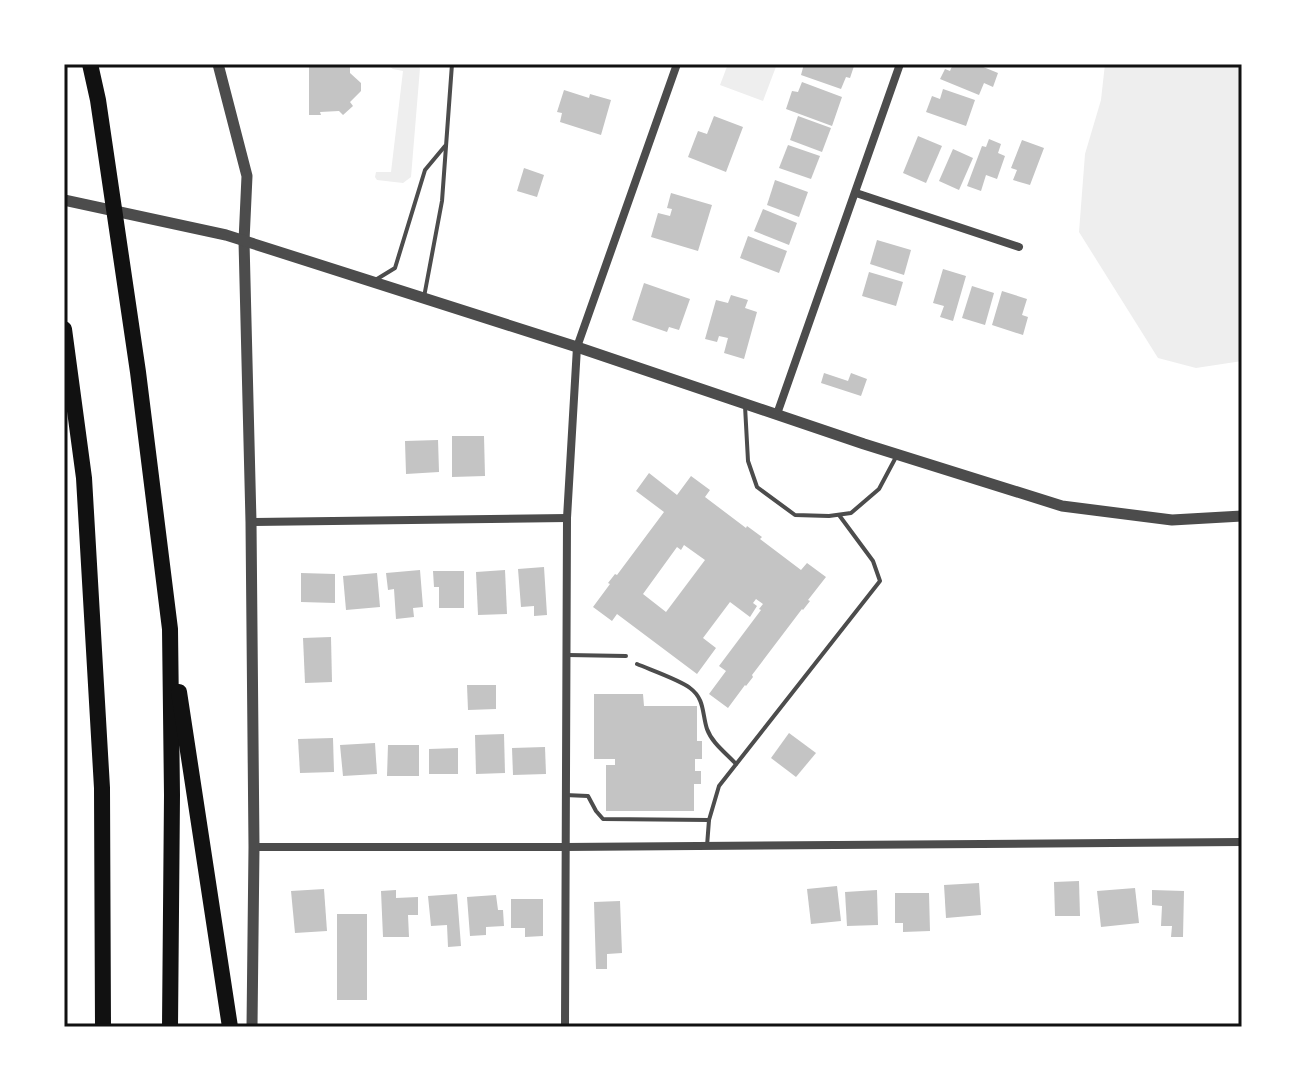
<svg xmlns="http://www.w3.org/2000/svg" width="1306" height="1091" viewBox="0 0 1306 1091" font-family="'Public Sans',sans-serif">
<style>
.green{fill:#eee}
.building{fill:#c4c4c4;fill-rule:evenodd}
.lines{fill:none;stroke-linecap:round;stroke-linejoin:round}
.service{stroke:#4c4c4c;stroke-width:4}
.minor{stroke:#4c4c4c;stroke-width:8}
.tertiary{stroke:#4c4c4c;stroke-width:11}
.motorway{stroke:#111;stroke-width:16}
.neatline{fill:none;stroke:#111;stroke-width:3}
</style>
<rect width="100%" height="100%" fill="#fff"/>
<g class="green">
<polygon points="389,64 416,64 420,68 411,177 403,183 377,180 375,177 376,172 391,172 403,71 393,69 389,66"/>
<polygon points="728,64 777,64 763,101 720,85"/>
<polygon points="1105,64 1242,64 1242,361 1196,368 1158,358 1079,232 1085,154 1101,100"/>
</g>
<g class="building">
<polygon points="309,64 350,64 350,73 361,83 361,91 350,102 353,106 343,115 339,111 320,112 321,115 309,115"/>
<polygon points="804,64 850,64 854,66 850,78 846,77 841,89 801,75"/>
<polygon points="953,64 976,64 998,73 993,87 984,83 979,95 940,79 945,69 950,71"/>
<polygon points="802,82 842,97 832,126 786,109 792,91 798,92"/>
<polygon points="943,89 975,100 966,126 926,112 932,96 940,99"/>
<polygon points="564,90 589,98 590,94 611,100 601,135 560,122 562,113 557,112"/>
<polygon points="714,116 743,127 726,172 688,157 698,131 707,134"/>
<polygon points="798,116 831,128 822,152 790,140"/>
<polygon points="918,136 942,146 926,183 903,173"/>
<polygon points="989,139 1001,144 998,153 1005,156 997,179 986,175 981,191 967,186 982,146 986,147"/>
<polygon points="1022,140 1044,148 1030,185 1013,180 1017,170 1011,168"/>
<polygon points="788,145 820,156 811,179 779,168"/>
<polygon points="953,149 973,158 959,190 939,181"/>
<polygon points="524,168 544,175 537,197 517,191"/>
<polygon points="775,180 808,192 799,217 767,205"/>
<polygon points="671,193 712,205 698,251 651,237 658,213 670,216 672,209 667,208"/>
<polygon points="763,209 797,223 789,245 754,231"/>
<polygon points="748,236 787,251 779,273 740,258"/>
<polygon points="877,240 911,250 904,275 870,264"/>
<polygon points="943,269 966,276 953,321 940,317 944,306 933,303"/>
<polygon points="869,272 903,282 896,306 862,296"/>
<polygon points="644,283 690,299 679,330 669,327 667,332 632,320"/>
<polygon points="972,286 994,293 985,325 962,318"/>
<polygon points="1002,291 1027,299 1022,315 1028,317 1023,335 992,325"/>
<polygon points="731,295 748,300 745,308 757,312 744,359 724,353 728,338 719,336 717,342 705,339 716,300 728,303"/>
<polygon points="824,373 848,381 851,373 867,379 861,396 821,383"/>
<polygon points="452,436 484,436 485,476 452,477"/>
<polygon points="438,440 439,472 406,474 405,441"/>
<path d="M649,473L677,495L691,476L710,490L705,497L746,528L747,526L762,537L760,539L801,570L807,563L826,577L808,600L810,601L803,610L802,609L752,675L753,677L746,686L745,685L728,708L709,694L726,671L719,666L761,610L759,609L763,604L756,599L753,603L757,606L750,617L730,602L703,638L716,648L697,674L617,614L612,621L593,607L610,584L608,583L615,574L617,575L664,512L636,491ZM684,545L705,560L666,612L643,594L677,547L681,550Z"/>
<polygon points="544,567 547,615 534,616 534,606 521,607 518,569"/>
<polygon points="420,570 423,607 413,608 414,617 396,619 394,589 388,590 386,573"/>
<polygon points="505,570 507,614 478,615 476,572"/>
<polygon points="433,571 464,571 464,608 439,608 439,587 434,587"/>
<polygon points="301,573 335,574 335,603 301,602"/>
<polygon points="377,573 380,607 346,610 343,576"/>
<polygon points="331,637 332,682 305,683 303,638"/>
<polygon points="467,685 496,685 496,709 468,710"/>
<polygon points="594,694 643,694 644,706 697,706 697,741 702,741 702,759 695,759 695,771 701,771 701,784 694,784 694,811 606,811 606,765 615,765 615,759 594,759"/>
<polygon points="789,733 816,753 796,777 771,758"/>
<polygon points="504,734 505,773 476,774 475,735"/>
<polygon points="333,738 334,772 300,773 298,739"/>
<polygon points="375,743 377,774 343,776 340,745"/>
<polygon points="388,745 419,745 419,776 387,776"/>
<polygon points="545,747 546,774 513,775 512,748"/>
<polygon points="458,748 458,774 429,774 429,749"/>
<polygon points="1079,881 1080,916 1055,916 1054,882"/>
<polygon points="979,883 981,915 946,918 944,885"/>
<polygon points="837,886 841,921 811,924 807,889"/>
<polygon points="1135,888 1139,923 1101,927 1097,891"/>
<polygon points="324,889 327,931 295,933 291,891"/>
<polygon points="396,890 396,898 418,897 418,915 408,915 409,937 383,937 381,891"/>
<polygon points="877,890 878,925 847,926 845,892"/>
<polygon points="1152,890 1184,891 1183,937 1171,937 1172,926 1161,926 1162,906 1152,905"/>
<polygon points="895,893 929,893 930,931 903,932 903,923 895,923"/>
<polygon points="457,894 461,946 448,947 447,925 431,926 428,896"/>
<polygon points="496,895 498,910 503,910 504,926 486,927 486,935 470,936 467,897"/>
<polygon points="511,899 543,899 543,936 525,937 525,928 511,928"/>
<polygon points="620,901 622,953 607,954 607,969 596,969 594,902"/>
<rect x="337" y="914" width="30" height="86"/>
</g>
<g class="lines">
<g class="service">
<polyline points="377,279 395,268 425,170 445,146"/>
<polyline points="424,297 442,201 452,64"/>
<polyline points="745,406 748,461 757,487 795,515 829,516 851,513 879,489 896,457"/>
<polyline points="568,655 626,656"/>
<path d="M637,664C651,670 680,680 690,688C705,699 702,714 707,729C712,743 726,753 736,764"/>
<polyline points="565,795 588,796 596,811 603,819 709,820"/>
<polyline points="707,846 709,820 719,786 880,581 873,561 839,515"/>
</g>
<g class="minor">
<polyline points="856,193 1019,247"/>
<polyline points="777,414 900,64"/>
<polyline points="251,522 567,518"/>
<polyline points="254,847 564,847 1242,842"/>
<polyline points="565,1027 567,518 577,347 677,64"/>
</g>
<g class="tertiary">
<polyline points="218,64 247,176 244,241 251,522 254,847 252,1027"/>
<polyline points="64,200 226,235 577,347 864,444 1062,506 1172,520 1242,516"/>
</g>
<g class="motorway">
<polyline points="90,64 98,100 138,372 170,629 172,795 170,1027"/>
<polyline points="64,329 84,478 102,788 103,1027"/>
<polyline points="179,692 230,1027"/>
</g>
</g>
<rect width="1306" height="1091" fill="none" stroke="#ffffff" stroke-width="132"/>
<rect x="66" y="66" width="1174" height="959" class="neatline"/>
</svg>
